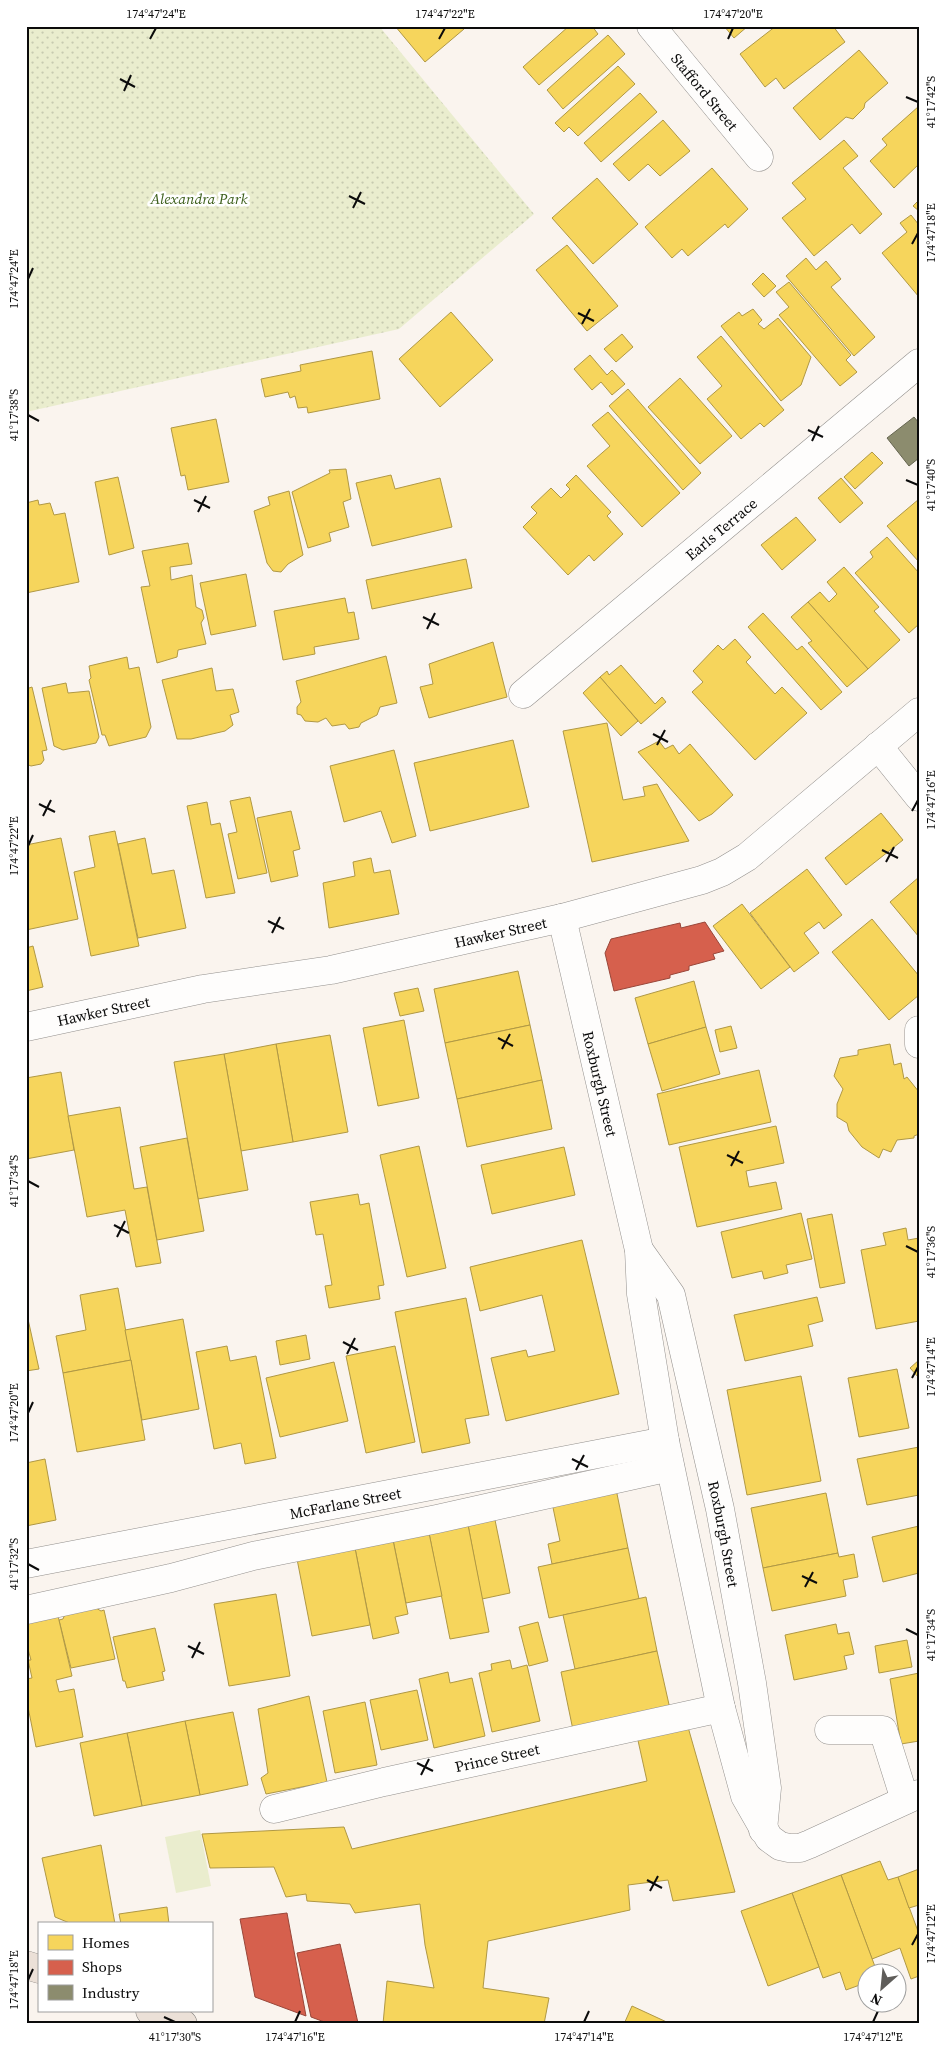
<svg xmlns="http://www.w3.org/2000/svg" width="945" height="2050" viewBox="0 0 945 2050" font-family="'Source Serif 4',serif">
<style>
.grass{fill:#eaedce}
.park{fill:url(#park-dots)}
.homes{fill:#f6d55c;stroke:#b09844}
.shops{fill:#d6604d;stroke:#994639}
.industry{fill:#8c8c6e;stroke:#656550}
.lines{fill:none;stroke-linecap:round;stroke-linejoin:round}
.minor-casing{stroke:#93908d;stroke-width:29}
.major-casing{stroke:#807d7a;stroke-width:29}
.minor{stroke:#fefdfc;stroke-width:28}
.major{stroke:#ebe0d7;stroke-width:28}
.ticks{fill:none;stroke:#0b0b0b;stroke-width:2}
.labels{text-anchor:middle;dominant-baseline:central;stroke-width:5;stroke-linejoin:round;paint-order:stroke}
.street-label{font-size:15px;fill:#0b0b0b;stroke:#fff}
.park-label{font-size:15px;font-style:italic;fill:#3e601d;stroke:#fff}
.neatline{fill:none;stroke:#0b0b0b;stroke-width:2}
.ticks-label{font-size:12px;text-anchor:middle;fill:#0b0b0b}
</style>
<defs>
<pattern id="park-dots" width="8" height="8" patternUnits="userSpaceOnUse" patternTransform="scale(1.25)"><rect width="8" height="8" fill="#eaedce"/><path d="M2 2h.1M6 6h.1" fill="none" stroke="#c7cab0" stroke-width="1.8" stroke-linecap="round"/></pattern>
</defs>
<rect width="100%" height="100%" fill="#faf4ee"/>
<polygon class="grass" points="200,1830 211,1886 176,1893 165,1837"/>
<polygon class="park" points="26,26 379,26 534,214 399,329 26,412"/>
<g class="homes">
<polygon points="395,26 461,26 464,29 425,62"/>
<polygon points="569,26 592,26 598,34 539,85 523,67"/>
<polygon points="724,26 748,26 734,38"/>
<polygon points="776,26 833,26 845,42 784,89 776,78 765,87 740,54"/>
<polygon points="608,35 625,54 563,109 547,90"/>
<polygon points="859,50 888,83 865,103 864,108 853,119 846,117 820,140 793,108"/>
<polygon points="618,66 635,84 578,136 569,127 564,132 555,123"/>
<polygon points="640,93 657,112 601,162 584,143"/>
<polygon points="919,106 919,164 894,188 870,161 887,145 882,139"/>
<polygon points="663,120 690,151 660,176 648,164 629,181 613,164"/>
<polygon points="844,140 858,156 843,168 882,214 860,234 852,224 814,256 782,218 806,199 792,183"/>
<polygon points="712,168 748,209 728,228 725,224 688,256 682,249 672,258 645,227"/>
<polygon points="597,178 638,224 593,264 552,218"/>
<polygon points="919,200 919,211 913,206"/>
<polygon points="911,215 919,225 919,297 882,253 907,232 900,223"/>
<polygon points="567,245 618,306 587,331 536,270"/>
<polygon points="806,258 816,270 826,261 841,279 831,287 875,337 854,356 786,276"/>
<polygon points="763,273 776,286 764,297 752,284"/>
<polygon points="789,282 851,355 846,360 857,372 840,386 779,315 789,307 776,292"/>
<polygon points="753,309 762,320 758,324 764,329 778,318 811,357 801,385 781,401 721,326 739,312 742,316"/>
<polygon points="451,312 493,360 440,407 399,359"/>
<polygon points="622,334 633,347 616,362 604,349"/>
<polygon points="721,336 784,410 764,427 760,423 741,439 707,399 722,386 697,357"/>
<polygon points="372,351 380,399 308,413 307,407 298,408 295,396 290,398 288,392 265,397 261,379 301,371 300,365"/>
<polygon points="590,355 607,375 612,370 625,384 612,395 601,382 592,390 574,369"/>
<polygon points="680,378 732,436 700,464 648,407"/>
<polygon points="628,389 701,473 683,490 609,406"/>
<polygon points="608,412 680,493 642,527 587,466 610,446 592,425"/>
<polygon points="216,419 229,482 188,490 185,475 181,476 171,428"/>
<polygon points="872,452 883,463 855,489 844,477"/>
<polygon points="346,469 351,499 343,502 349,527 329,533 331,541 308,548 292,492 330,473 329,470"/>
<polygon points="391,475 395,489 440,478 452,527 372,546 356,483"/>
<polygon points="576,475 611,512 607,516 623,534 594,561 589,555 568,575 523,527 537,513 531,507 551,488 561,498 570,489 566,485"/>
<polygon points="118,477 134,548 109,555 95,482"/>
<polygon points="841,478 863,503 840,523 818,498"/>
<polygon points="289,491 303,555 288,564 281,572 273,571 267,563 254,511 270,505 268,497"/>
<polygon points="919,499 919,562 887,526"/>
<polygon points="38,500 39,505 50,503 54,515 65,513 79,582 26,593 26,503"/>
<polygon points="796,517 816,540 782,570 761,545"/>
<polygon points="887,537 919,573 919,624 909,633 855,573 873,557 870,552"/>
<polygon points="188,543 192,564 170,567 171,580 192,575 196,607 202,610 204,618 201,623 206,644 178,650 177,657 157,663 141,587 150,586 142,551"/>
<polygon points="466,559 472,588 372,609 366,580"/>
<polygon points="844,567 879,607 874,611 900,640 868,669 808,602 820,592 829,602 837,594 827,582"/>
<polygon points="246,574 256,626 211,635 200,583"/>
<polygon points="345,598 348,613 354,612 359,639 314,647 315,654 283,660 274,611"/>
<polygon points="808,602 868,669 847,687 808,643 812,641 791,617"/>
<polygon points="763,613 797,650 802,646 842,692 821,710 748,627"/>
<polygon points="735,639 751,657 746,662 775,694 782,687 807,713 755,760 692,692 703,682 693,671 718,645 723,650"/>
<polygon points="493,642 507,697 429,718 420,687 433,684 429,664"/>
<polygon points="386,656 397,703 380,707 377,715 361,723 359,727 349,729 345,724 332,726 326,718 318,722 305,721 301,715 297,714 297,707 301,702 296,681"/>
<polygon points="127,657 129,669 139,667 151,727 146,737 109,746 105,735 102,735 89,680 91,678 89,666"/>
<polygon points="621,665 655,704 662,697 666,702 641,724 600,677 607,671 609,675"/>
<polygon points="212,668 216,691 233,689 239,712 230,715 233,725 225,731 191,739 177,739 162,680"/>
<polygon points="600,677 638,721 621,736 583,693"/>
<polygon points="66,683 68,693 89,691 99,737 96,743 63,750 54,746 42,688"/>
<polygon points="32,687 47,750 42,751 44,760 41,764 31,766 26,764 26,689"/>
<polygon points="607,723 623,800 645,796 643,787 657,784 689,841 592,862 563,731"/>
<polygon points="513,740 529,807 430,831 414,763"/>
<polygon points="659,741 665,749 673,745 679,754 690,744 733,795 712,814 699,821 638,752"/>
<polygon points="394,750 416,836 392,843 381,811 344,822 330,766"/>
<polygon points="250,797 267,873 238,879 228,834 237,832 230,801"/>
<polygon points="207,802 211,825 220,823 235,893 206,898 187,806"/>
<polygon points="291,811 300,849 293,851 298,876 271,882 257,818"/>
<polygon points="881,813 903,840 846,885 825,858"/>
<polygon points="115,831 139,946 91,956 74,872 95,867 89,836"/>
<polygon points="61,838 78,919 26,930 26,845"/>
<polygon points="145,838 152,874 174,870 186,928 138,938 118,844"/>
<polygon points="371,858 374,873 390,870 399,914 329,928 323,883 355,876 353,862"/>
<polygon points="807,869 842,915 824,929 819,922 804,933 819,953 794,972 750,913"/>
<polygon points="919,877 919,937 890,902"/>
<polygon points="742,904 790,967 761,989 713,926"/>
<polygon points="872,919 919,976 919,995 889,1020 832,952"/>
<polygon points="33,946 43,987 26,991 26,948"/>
<polygon points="518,971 530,1025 445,1043 434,989"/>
<polygon points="694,981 706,1027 648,1044 635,998"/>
<polygon points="418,988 424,1011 400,1016 394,993"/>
<polygon points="404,1020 419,1098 378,1106 363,1028"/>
<polygon points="530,1025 542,1080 457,1099 445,1043"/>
<polygon points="731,1026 737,1048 720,1052 715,1030"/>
<polygon points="706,1027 720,1074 662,1091 648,1044"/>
<polygon points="330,1035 348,1132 293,1142 276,1044"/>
<polygon points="276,1044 293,1142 241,1151 224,1054"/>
<polygon points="890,1044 894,1065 901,1063 904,1079 907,1077 919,1092 919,1134 914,1136 914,1138 897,1140 891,1152 883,1149 879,1158 862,1147 849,1131 847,1123 837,1117 837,1104 843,1089 834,1076 840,1058 858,1055 858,1050"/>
<polygon points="224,1054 248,1190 198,1199 174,1062"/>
<polygon points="759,1070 771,1122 669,1145 657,1094"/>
<polygon points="61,1072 74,1150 26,1159 26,1078"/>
<polygon points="542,1080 552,1129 467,1147 457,1099"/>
<polygon points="120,1107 134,1189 147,1187 161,1263 136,1267 125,1210 87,1217 68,1116"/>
<polygon points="776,1126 784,1163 746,1171 749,1187 776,1182 782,1209 697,1227 679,1147"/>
<polygon points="187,1138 204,1231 157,1240 140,1147"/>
<polygon points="419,1146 446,1268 407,1277 380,1155"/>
<polygon points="564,1147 575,1195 492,1214 481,1165"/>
<polygon points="358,1194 360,1205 369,1203 384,1285 378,1286 380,1299 329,1308 325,1286 332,1285 323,1234 316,1235 310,1202"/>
<polygon points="801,1213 812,1259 786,1265 788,1273 764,1279 762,1271 732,1278 721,1232"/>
<polygon points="832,1214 845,1283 820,1288 807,1219"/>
<polygon points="906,1228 908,1240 919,1238 919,1321 876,1329 861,1250 886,1245 883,1233"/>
<polygon points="582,1240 619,1394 506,1421 491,1358 526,1350 528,1357 555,1351 542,1295 480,1311 470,1267"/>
<polygon points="118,1288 131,1360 63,1373 56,1336 86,1330 80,1295"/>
<polygon points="817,1297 823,1321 808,1325 813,1346 745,1361 734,1315"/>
<polygon points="466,1298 489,1415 465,1419 470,1443 422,1453 395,1312"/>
<polygon points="26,1310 39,1369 26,1371"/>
<polygon points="183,1319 199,1409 142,1420 125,1330"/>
<polygon points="306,1335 310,1359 280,1365 276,1341"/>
<polygon points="227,1346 230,1361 256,1356 276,1458 245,1464 241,1443 214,1449 196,1352"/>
<polygon points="395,1346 415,1442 366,1453 346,1356"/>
<polygon points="131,1360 145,1440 77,1452 63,1373"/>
<polygon points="919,1360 919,1378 910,1368"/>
<polygon points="334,1362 348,1421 280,1437 266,1378"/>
<polygon points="897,1369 909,1428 859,1437 848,1378"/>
<polygon points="801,1376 821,1481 747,1495 727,1390"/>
<polygon points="919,1447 919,1495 867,1505 857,1459"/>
<polygon points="45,1459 56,1520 26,1526 26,1463"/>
<polygon points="615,1484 628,1548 552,1564 548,1544 560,1541 551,1498"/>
<polygon points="826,1493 838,1553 763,1568 751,1508"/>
<polygon points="495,1520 510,1593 482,1599 468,1525"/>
<polygon points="468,1525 489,1632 450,1639 429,1533"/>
<polygon points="919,1526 919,1573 883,1582 872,1537"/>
<polygon points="429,1533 442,1596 406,1603 393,1540"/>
<polygon points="393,1540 408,1614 395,1617 399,1633 373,1639 355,1548"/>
<polygon points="355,1548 370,1625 312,1636 297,1559"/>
<polygon points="628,1548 639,1599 549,1618 538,1567"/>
<polygon points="838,1553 839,1557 854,1554 858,1577 843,1580 846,1596 772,1611 763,1568"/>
<polygon points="276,1594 290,1676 229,1686 214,1604"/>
<polygon points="646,1597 657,1651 575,1669 563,1615"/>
<polygon points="96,1608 101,1611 104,1610 115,1659 71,1668 59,1620 63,1619 65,1614"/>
<polygon points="58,1616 72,1676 56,1680 59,1692 74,1689 83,1737 36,1747 26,1697 26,1679 32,1678 28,1660 31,1660 26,1642 26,1624"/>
<polygon points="538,1622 548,1661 529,1666 519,1627"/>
<polygon points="836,1624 838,1634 849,1632 854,1654 844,1656 847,1669 794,1680 785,1635"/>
<polygon points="155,1628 165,1671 162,1672 164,1680 127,1688 125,1681 123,1681 113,1637"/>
<polygon points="907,1640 912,1667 879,1673 875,1646"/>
<polygon points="657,1651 670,1709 573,1730 561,1672"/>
<polygon points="510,1660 512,1669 527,1665 540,1721 492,1732 479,1673 492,1670 491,1664"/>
<polygon points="448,1672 450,1683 472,1678 485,1736 434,1748 419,1679"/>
<polygon points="919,1673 919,1741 901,1744 890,1679"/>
<polygon points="417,1690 428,1740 381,1750 370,1700"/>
<polygon points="309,1696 327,1782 266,1794 261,1778 268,1773 258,1709"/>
<polygon points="365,1702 377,1765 335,1773 323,1711"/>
<polygon points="233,1712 248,1785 200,1795 185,1721"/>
<polygon points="185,1721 200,1795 142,1806 127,1733"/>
<polygon points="688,1727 735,1892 673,1901 668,1880 628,1885 630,1910 488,1941 483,1988 549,1998 544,2024 383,2024 387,1981 434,1988 425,1945 420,1904 355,1913 350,1904 307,1901 306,1894 286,1897 274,1867 210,1868 202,1834 344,1827 352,1849 647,1781 637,1736"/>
<polygon points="127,1733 142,1806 94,1816 80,1743"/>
<polygon points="101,1845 115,1924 72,1924 55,1917 42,1858"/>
<polygon points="880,1861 888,1880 898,1877 919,1934 919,1976 911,1979 900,1948 872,1959 841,1875"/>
<polygon points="919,1869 919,1905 909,1908 898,1877"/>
<polygon points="841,1875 877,1972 868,1972 868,1982 846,1990 840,1972 823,1978 792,1893"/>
<polygon points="792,1893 819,1967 768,1986 741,1911"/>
<polygon points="167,1907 169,1924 121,1924 119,1914"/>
<polygon points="632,2006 671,2024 624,2024"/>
</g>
<g class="shops">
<polygon points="705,922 724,951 713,954 715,959 689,966 689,970 670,975 670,978 614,991 605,953 611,939 680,923 681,928"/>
<polygon points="287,1913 306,2016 255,1997 240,1919"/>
<polygon points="340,1944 358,2023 354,2024 330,2024 311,2017 297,1953"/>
</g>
<polygon class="industry" points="914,417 919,423 919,458 909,466 887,438"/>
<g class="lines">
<g class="minor-casing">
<g id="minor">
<path id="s1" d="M651,26L759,157"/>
<path id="s2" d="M523,694L919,363"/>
<polyline points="878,746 919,797"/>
<path id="s3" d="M562,918L639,1250L641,1294L665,1441L721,1708L745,1796L769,1838L780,1846L789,1848H800L810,1844L919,1794"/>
<path id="s4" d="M26,1027L203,989L331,970L562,918L702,880L722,872L747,857L919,712"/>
<polyline points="919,1030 919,1044"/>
<path id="s5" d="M639,1250L671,1295L720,1509L752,1683L767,1788L763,1830"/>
<path id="s6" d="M26,1564L665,1441"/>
<polyline points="26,1610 171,1578 253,1556 437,1519 670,1467"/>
<polyline points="829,1730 883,1730 905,1800"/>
<path id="s7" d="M274,1809L384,1782L721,1708"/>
</g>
</g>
<g class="major-casing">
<g id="major">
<polyline points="26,1965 39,1969"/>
<polyline points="150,2011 183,2024"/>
</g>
</g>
<use href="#minor" class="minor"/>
<use href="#major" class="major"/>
</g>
<path class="ticks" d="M150,39L156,28M439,39L445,28M728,39L733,28M120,79L135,87M124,91L131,75M906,97L918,102M349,196L365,204M353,208L361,192M912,244L918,233M28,279L33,268M578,313L594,321M582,324L590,309M28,415L39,421M808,430L823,437M812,441L819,426M906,480L918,485M194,500L210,508M198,512L206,496M423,617L439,625M427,629L435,613M653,734L668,742M657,745L665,730M39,804L55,812M912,811L918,800M43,816L51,800M28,846L33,835M882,850L898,858M886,862L894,847M268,921L284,929M272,933L280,917M498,1038L513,1046M502,1049L510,1034M727,1155L743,1163M731,1166L739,1151M28,1181L39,1187M114,1225L129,1233M117,1237L125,1221M906,1246L918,1252M343,1342L358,1350M347,1354L355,1338M912,1378L918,1367M28,1413L33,1402M572,1459L588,1467M576,1470L584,1455M28,1564L39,1570M802,1576L817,1583M805,1587L813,1572M906,1629L918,1635M188,1646L204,1654M192,1658L200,1642M417,1763L433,1771M421,1775L429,1759M647,1880L662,1888M650,1891L658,1876M912,1945L918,1934M28,1980L33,1969M164,2017L175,2022M295,2022L300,2011M584,2022L589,2011M873,2022L878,2011"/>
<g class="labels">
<g class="street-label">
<text stroke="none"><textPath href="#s1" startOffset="85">Stafford Street</textPath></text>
<text stroke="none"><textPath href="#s2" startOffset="258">Earls Terrace</textPath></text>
<text stroke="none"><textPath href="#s4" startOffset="484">Hawker Street</textPath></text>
<text stroke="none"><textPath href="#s4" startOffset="79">Hawker Street</textPath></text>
<text stroke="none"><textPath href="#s3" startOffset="170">Roxburgh Street</textPath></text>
<text stroke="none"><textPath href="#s6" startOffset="325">McFarlane Street</textPath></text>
<text stroke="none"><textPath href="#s5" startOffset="300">Roxburgh Street</textPath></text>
<text stroke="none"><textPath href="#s7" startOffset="229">Prince Street</textPath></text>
</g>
<g class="park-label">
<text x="199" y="198">Alexandra Park</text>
</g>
</g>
<rect width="945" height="2050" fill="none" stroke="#ffffff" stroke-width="55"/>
<rect x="38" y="1922" width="175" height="90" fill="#ffffff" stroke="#9d9d9d"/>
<rect x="48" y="1935" width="25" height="15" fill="#f6d55c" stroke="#9d9d9d"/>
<text x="82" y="1948" font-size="15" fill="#0b0b0b">Homes</text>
<rect x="48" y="1960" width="25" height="15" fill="#d6604d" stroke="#9d9d9d"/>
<text x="82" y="1972" font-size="15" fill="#0b0b0b">Shops</text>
<rect x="48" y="1985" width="25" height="15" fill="#8c8c6e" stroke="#9d9d9d"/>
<text x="82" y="1998" font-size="15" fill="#0b0b0b">Industry</text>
<g transform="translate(882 1988) rotate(207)"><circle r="24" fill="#ffffff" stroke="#9d9d9d"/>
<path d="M0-4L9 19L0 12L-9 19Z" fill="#5f5d5a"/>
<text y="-8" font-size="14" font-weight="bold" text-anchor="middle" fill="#0b0b0b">N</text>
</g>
<rect x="28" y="28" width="890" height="1994" class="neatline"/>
<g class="ticks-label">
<text x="156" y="18">174°47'24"E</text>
<text x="445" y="18">174°47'22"E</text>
<text x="733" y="18">174°47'20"E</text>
<text transform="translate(931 102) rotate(-90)" y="4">41°17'42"S</text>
<text transform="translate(931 233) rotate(-90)" y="4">174°47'18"E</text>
<text transform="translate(14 279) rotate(-90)" y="4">174°47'24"E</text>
<text transform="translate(14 415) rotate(-90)" y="4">41°17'38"S</text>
<text transform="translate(931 485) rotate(-90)" y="4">41°17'40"S</text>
<text transform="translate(931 800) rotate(-90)" y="4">174°47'16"E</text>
<text transform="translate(14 846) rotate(-90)" y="4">174°47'22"E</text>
<text transform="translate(14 1181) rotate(-90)" y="4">41°17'34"S</text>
<text transform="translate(931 1252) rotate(-90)" y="4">41°17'36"S</text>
<text transform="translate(931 1367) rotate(-90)" y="4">174°47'14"E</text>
<text transform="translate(14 1413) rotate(-90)" y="4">174°47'20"E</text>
<text transform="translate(14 1564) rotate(-90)" y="4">41°17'32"S</text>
<text transform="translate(931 1635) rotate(-90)" y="4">41°17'34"S</text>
<text transform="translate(931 1934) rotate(-90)" y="4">174°47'12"E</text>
<text transform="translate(14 1980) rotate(-90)" y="4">174°47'18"E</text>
<text x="175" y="2041">41°17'30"S</text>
<text x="295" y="2041">174°47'16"E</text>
<text x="584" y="2041">174°47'14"E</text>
<text x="873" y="2041">174°47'12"E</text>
</g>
</svg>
